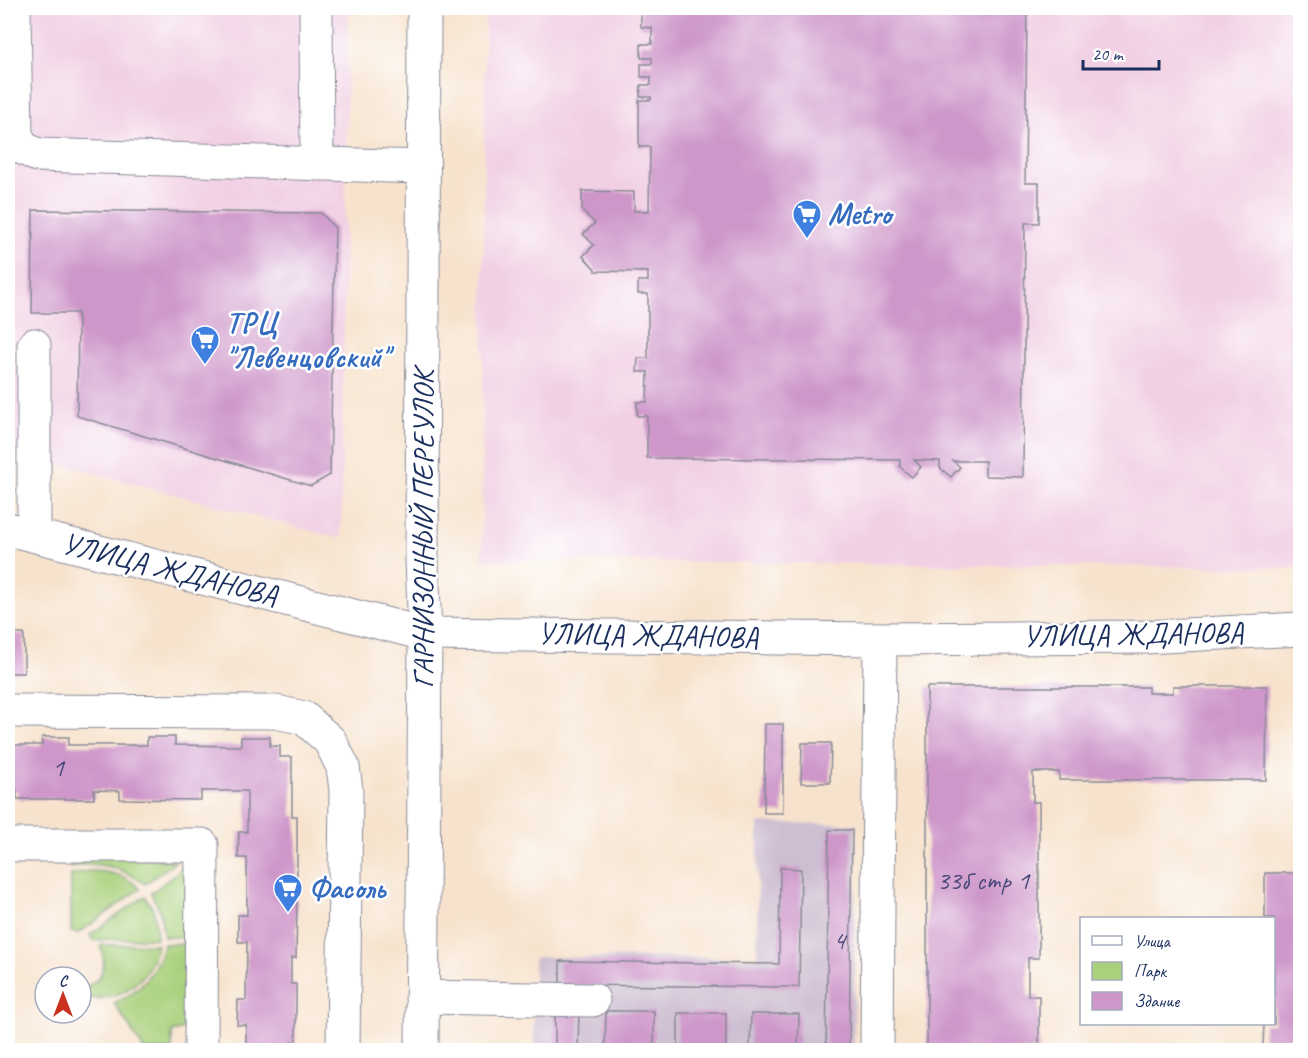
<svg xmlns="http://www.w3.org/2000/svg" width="1308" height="1058" viewBox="0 0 1308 1058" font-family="Caveat,sans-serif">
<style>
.built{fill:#f1d0e4}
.industrial{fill:#cebed1}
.green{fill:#a9d07b;stroke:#62806c;stroke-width:1.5}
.building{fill:#ce96c9}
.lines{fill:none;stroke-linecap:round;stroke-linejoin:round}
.minor-casing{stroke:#898996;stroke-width:35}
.minor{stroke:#fff;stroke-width:33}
.labels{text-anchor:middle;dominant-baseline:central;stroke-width:5;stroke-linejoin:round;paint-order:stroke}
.number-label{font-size:27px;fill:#484979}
.shop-label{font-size:30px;font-weight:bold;fill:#366cbe;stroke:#fff;text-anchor:start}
.street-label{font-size:30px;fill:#1b2f5e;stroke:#fff}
</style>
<rect width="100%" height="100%" fill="#fff"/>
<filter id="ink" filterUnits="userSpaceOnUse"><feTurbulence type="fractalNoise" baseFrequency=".0167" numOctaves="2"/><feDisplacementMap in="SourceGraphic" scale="12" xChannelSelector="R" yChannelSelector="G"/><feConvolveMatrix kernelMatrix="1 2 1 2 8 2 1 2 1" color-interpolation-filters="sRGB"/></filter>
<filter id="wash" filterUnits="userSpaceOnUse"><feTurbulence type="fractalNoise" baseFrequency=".008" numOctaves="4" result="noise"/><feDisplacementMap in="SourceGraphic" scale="24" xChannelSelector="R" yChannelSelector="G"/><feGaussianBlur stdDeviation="1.35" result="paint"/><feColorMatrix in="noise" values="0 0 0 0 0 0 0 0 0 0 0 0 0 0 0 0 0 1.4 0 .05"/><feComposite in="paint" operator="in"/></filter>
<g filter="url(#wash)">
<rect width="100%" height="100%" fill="#f7e3cd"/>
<g class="built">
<polygon points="8,8 348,8 341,539 8,450"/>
<polygon points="485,8 1300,8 1300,568 482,560"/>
</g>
<polygon class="industrial" points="758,823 856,824 854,1050 534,1050 534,957 757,958"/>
<g class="green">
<path d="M72,850L176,861L145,884C124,869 98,859 72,868Z"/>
<polygon points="183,868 187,873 188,937 164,937 160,911 151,893"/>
<path d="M88,871C108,871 126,874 140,889L79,933L71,932V875Z"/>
<polygon points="145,896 154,911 157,938 93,940 90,935"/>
<path d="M157,944C149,983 120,1002 81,998V988C103,983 108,965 100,945Z"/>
<path d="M164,944H188L187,1025L180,1030L172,1032V1050H144L114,1003C141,992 156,971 164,944Z"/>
</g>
<g id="blocks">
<g class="building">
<polygon points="641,8 1027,8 1025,183 1039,183 1039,223 1025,223 1023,477 985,476 985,461 953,461 960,467 951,477 940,468 940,461 914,460 921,467 912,477 900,467 900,460 647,458 647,416 637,416 637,402 647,402 648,372 637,372 638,358 648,358 648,294 638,294 638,281 648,281 648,272 595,271 595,269 583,256 594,245 583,234 595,223 582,211 582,191 634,192 634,211 649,211 650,147 639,147 639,100 651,100 651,97 640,97 641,85 651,85 651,77 641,77 641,64 652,64 652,58 641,58 641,44 652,44 652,28 641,27"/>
<polygon points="33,210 321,213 335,228 330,475 311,486 77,416 78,313 32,313"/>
<rect x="8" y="634" width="16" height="39"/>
<polygon points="1173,686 1267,686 1266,780 1059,780 1059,772 1033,772 1033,802 1039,802 1039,958 1028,958 1028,996 1039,996 1039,1050 927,1050 927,687 1148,687 1148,693 1173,693"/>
<polygon points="765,724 783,724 783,813 764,813"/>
<polygon points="42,737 69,737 68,745 147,745 147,737 175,737 175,745 241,746 241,737 270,737 270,746 280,746 280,757 292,757 292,816 297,816 297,875 292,875 292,900 297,900 296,958 291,958 291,984 296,984 296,1042 291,1042 291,1050 246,1050 246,1025 237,1025 238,1000 246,1000 247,942 238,942 238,915 247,915 247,858 238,858 239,832 247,832 247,791 201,791 201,800 120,799 120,791 94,790 94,799 17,799 17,790 8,790 8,745 42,745"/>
<polygon points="802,743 831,743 830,783 801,783"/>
<polygon points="829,830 852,830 849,1050 826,1050"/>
<polygon points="780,868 801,869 799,987 560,985 560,961 779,964"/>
<polygon points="1265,873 1300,873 1300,1047 1263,1047 1264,1024 1274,1024 1274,918 1265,918"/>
<polygon points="555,1009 579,1009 578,1050 555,1050"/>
<polygon points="606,1011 654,1011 654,1050 605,1050"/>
<rect x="678" y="1013" width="48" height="37"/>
<polygon points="751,1014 799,1014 798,1050 750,1050"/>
</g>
</g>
</g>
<g filter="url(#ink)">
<use href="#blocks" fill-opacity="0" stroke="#898996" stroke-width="1.5"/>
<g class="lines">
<g class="minor-casing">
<g id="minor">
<polyline points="14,8 16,135 23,148 37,155 422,167"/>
<polyline points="316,8 317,164"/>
<polyline points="34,345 34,535"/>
<polyline points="8,529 425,634 880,639 1145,637 1300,629"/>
<polyline points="8,711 276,712 304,718 330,741 343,767 346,790 343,1050"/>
<polyline points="8,845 202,845 201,1050"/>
<polyline points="422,997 593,1000"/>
<polyline points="422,1050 425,634 422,560 424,8"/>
<polyline points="877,1050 880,639"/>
</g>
</g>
<use href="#minor" class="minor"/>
</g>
</g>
<defs>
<g id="supermarket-pin" transform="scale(1.5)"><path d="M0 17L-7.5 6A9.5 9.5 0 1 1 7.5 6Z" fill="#3f7fe0" stroke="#fff"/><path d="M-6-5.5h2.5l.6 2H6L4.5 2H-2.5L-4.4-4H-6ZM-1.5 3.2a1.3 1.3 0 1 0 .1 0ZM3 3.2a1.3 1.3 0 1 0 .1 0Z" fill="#fff"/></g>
</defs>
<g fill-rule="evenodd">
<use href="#supermarket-pin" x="807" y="214"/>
<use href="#supermarket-pin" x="205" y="340"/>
<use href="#supermarket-pin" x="288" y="888"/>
</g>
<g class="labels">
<g class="number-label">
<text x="58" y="767">1</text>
<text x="983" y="880">33б стр 1</text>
<text x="839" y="940">4</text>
</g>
<g class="shop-label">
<text x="828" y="214">Metro</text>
<text x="226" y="323">ТРЦ<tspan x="226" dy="34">"Левенцовский"</tspan></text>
<text x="309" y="888">Фасоль</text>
</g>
<g class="street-label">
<text transform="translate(423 529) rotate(-90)">ГАРНИЗОННЫЙ ПЕРЕУЛОК</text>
<text transform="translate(170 569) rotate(14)">УЛИЦА ЖДАНОВА</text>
<text transform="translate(1133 634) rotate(-1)">УЛИЦА ЖДАНОВА</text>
<text transform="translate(648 635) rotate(1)">УЛИЦА ЖДАНОВА</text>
</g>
</g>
<rect width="1308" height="1058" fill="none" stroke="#fff" stroke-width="30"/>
<rect x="1080" y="917" width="195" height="108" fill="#ffffff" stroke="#a4acbf" stroke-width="1.5"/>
<rect x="1092" y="936" width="30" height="9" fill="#ffffff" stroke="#a4acbf" stroke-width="1.5"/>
<text x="1134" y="947" font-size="18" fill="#1b2f5e">Улица</text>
<rect x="1092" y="962" width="30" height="18" fill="#a9d07b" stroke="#a4acbf" stroke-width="1.5"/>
<text x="1134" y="977" font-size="18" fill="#1b2f5e">Парк</text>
<rect x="1092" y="992" width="30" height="18" fill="#ce96c9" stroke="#a4acbf" stroke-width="1.5"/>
<text x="1134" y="1007" font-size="18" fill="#1b2f5e">Здание</text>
<g transform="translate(63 995)"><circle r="28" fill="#ffffff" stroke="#a4acbf" stroke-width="1.5"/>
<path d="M0-4.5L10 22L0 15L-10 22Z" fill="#c8321e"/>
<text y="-9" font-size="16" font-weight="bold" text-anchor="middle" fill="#1b2f5e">С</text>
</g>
<path d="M1083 60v9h76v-9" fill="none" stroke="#1b2f5e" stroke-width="3"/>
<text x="1092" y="60" font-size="18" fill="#1b2f5e" stroke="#ffffff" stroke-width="4.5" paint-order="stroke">20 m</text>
</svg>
